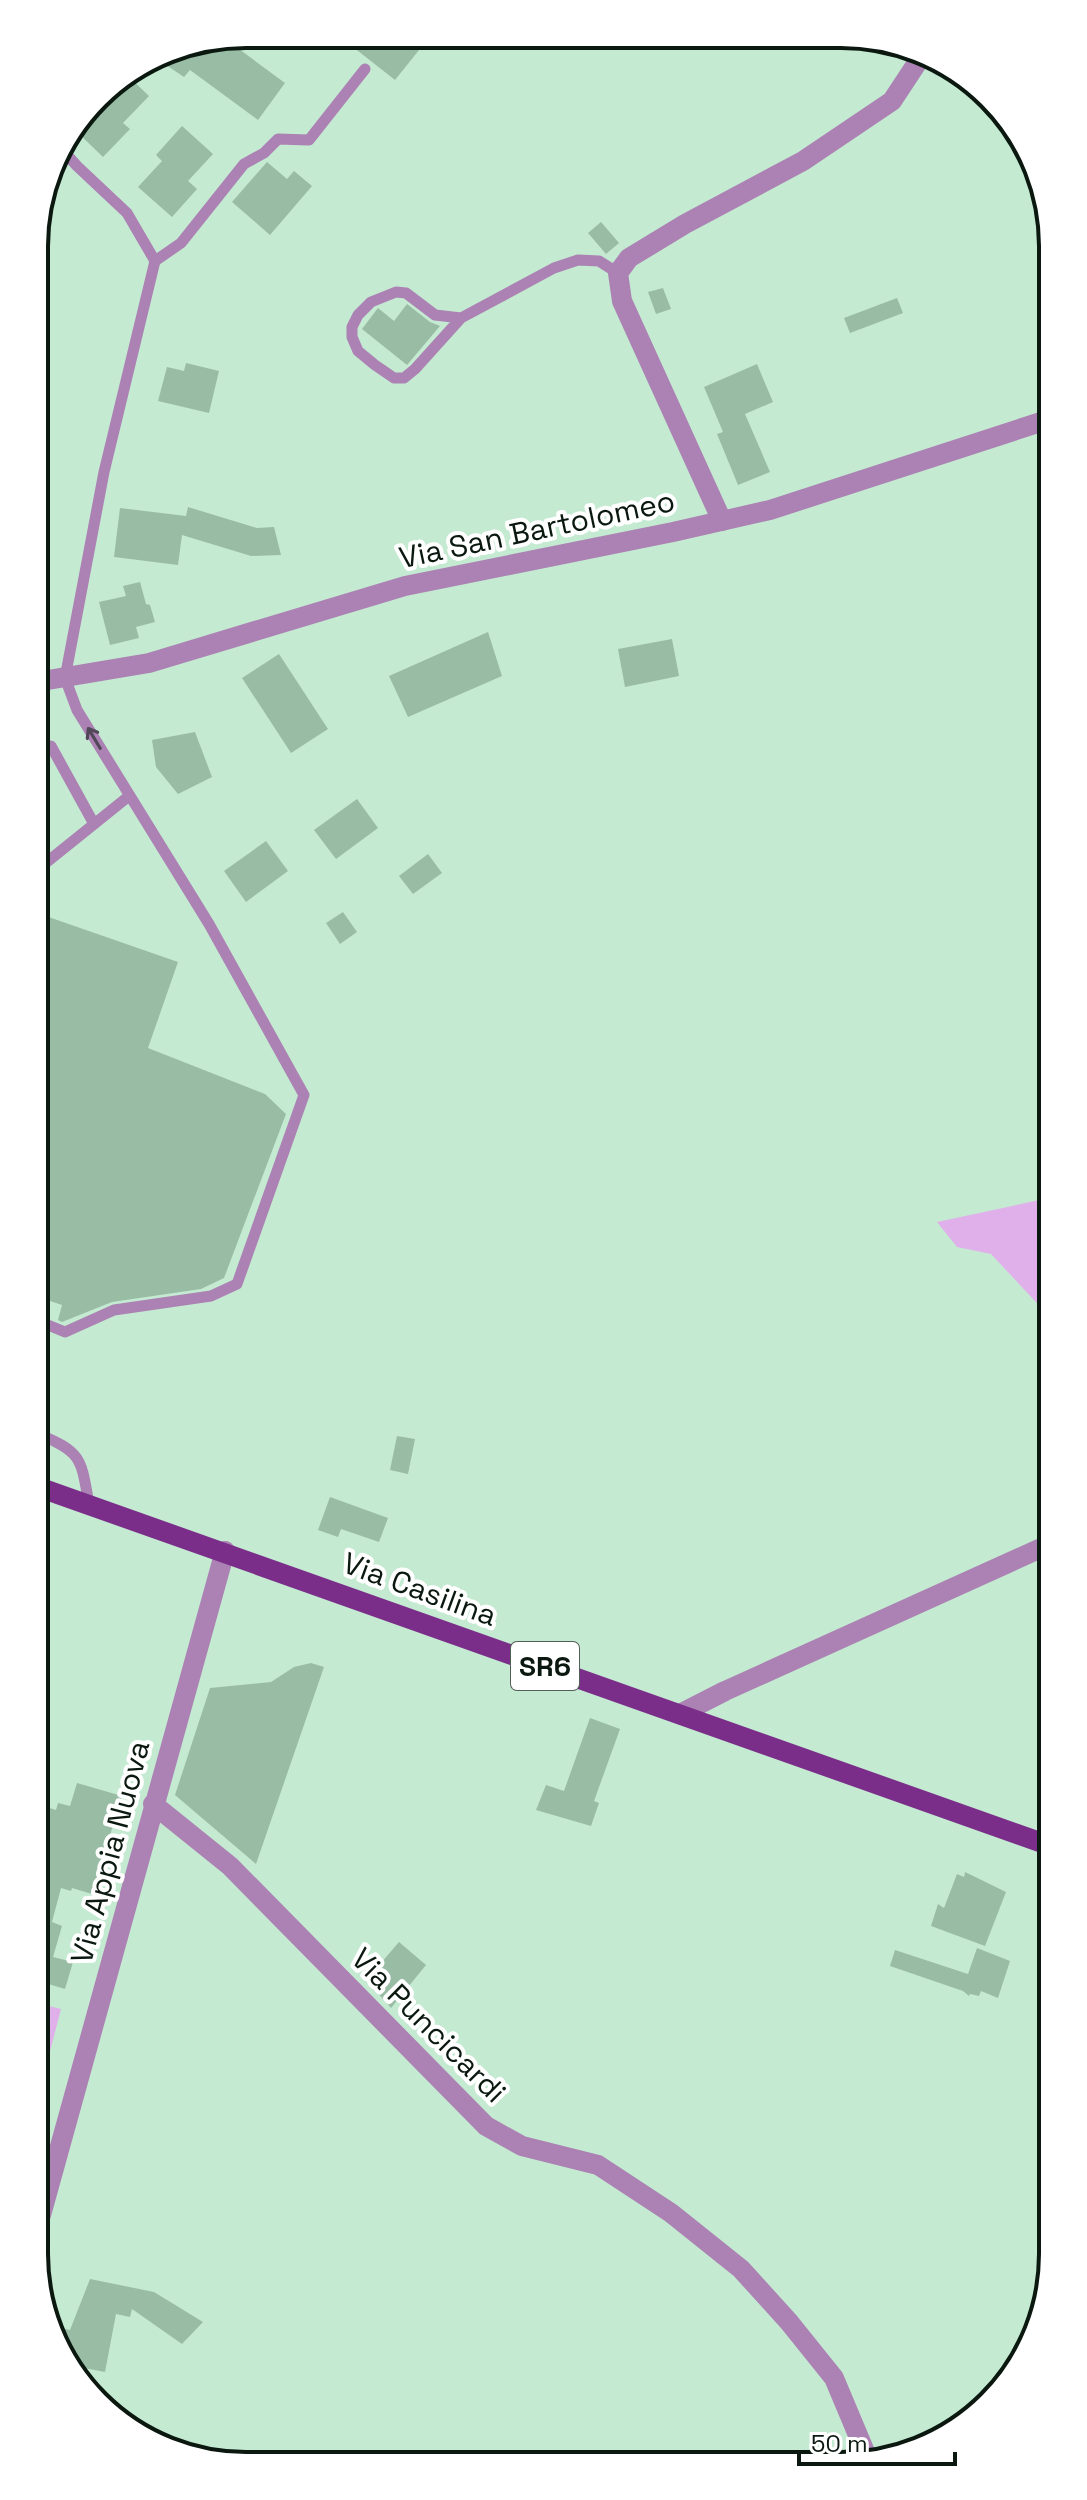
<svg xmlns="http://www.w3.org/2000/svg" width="1087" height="2500" viewBox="0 0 1087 2500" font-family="'Space Grotesk',sans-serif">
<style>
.green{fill:#dfb0e9}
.building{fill:#99bca5}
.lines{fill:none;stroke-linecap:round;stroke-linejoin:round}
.service{stroke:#ab82b3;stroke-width:11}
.minor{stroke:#ab82b3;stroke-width:20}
.tertiary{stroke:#ab82b3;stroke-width:20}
.primary{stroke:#7a2e8a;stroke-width:20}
.oneway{stroke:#524859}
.labels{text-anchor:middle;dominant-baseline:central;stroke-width:8;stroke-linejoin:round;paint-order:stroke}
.shield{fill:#fff;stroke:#545d58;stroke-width:2}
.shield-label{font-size:28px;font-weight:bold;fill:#0a1810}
.street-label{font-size:30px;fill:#0a1810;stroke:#fff}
.rim{fill:none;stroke:#0a1810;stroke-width:4}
</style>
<rect width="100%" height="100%" fill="#c5ead2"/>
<g class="green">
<polygon points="35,538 42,538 44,612 36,612"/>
<polygon points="1049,1198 1049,1316 991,1254 957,1247 937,1222"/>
<polygon points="40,2004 61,2009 40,2090"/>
</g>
<g class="building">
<polygon points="363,35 431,35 395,80 353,47"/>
<polygon points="224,38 285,83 258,120 190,70 184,77 154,57 165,50"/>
<polygon points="126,74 149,96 123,123 130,129 103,157 74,129 95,105 93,103 106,87"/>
<polygon points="182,126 213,154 188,181 197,189 172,217 138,187 162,161 156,155"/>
<polygon points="267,162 287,179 294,171 312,186 270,235 232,202"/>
<polygon points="601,222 619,243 606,254 588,233"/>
<polygon points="663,288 671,309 656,314 648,292"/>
<polygon points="897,298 903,313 850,333 844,318"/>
<polygon points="407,304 430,322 440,326 407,365 362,329 378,308 394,321"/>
<polygon points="186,363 219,371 209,413 158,401 167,367 184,371"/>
<polygon points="757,364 773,402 745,414 770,472 738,485 717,434 723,432 704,387"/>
<polygon points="188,507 257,528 274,527 281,555 251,556 182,535 178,565 114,557 120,508 186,516"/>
<polygon points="140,582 146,604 150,605 155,622 136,627 139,638 110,645 99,602 126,596 123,586"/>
<polygon points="488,632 502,676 408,717 389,676"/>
<polygon points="672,639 679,676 625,687 618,649"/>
<polygon points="279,654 328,729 291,753 242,678"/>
<polygon points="195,732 212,777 178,794 156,767 152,740"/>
<polygon points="357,799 378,828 336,859 314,830"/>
<polygon points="266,841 288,871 246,902 224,871"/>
<polygon points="428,854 442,873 413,894 399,876"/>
<polygon points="343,912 357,932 340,944 326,923"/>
<polygon points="37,913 178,962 148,1048 265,1094 286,1114 224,1278 201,1289 112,1302 62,1322 58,1320 62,1305 38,1297"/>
<polygon points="397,1436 415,1439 408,1474 390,1470"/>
<polygon points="330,1497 388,1518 379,1542 341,1529 338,1537 318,1530"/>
<polygon points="311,1663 324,1667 256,1864 175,1795 210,1688 271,1682 294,1667"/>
<polygon points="590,1718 620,1729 594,1801 599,1803 591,1826 536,1810 546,1785 564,1791"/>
<polygon points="77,1783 122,1796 92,1894 72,1888 71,1891 61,1888 52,1922 62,1926 53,1957 73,1962 65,1989 45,1983 40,1985 40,1805 56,1810 58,1803 70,1806"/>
<polygon points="965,1872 1006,1892 985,1946 931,1926 938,1904 944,1908 957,1874 964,1877"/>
<polygon points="399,1942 426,1965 391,2008 369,1983 375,1970"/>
<polygon points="977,1948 1010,1961 998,1998 981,1991 979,1996 970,1994 969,1996 963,1991 890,1966 895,1950 968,1974"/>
<polygon points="90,2279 154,2292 203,2322 182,2344 132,2309 130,2317 116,2314 105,2372 74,2366 51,2326 70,2330"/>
</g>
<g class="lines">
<g class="service">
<polyline points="155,261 181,243 244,164 264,153 278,139 309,140 365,69"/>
<polyline points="461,318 415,369 404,378 394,378 375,365 358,351 352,337 352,327 358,315 371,302 396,292 406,293 435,315 461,318 554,268 578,260 599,261 618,273"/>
<polyline points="36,746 51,746 94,824"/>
<polyline points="37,870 129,796"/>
<polyline points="38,1321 65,1332 114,1310 211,1296 237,1284 304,1095 209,924 77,710 65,678 104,472 155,261 127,213 77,166 60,147"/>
<path d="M38,1434C83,1452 81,1460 89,1504"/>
</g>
<g class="minor">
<polyline points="722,521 622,301 618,273 629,258 685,224 803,161 892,101 921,57"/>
<polyline points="36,682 149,663 405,586 673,532 770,510 1047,420"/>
<polyline points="680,1714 725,1691 1050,1544"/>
<polyline points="153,1804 230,1866 486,2126 522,2146 598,2165 671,2213 741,2269 789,2322 834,2378 868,2459"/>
</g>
<polyline class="tertiary" points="41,2215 225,1551"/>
<polyline class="primary" points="38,1487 1051,1846"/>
</g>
<defs><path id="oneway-shaft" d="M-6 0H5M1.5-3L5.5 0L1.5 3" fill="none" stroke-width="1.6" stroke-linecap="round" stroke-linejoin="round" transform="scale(2)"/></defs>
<use class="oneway" href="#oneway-shaft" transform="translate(94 738) rotate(-121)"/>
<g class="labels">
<rect class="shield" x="511" y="1642" width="68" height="48" rx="6"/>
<g class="shield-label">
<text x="545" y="1666">SR6</text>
</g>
<g class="street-label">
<text transform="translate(537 529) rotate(-12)">Via San Bartolomeo</text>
<text transform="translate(420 1589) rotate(20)">Via Casilina</text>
<text transform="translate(110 1852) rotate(-75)">Via Appia Nuova</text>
<text transform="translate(429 2025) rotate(45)">Via Puncicardi</text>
</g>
</g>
<path d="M0 0H1087V2500H0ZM246 48H841A198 198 0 0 1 1039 246V2254A198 198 0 0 1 841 2452H246A198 198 0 0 1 48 2254V246A198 198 0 0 1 246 48Z" fill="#fff" fill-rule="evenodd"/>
<path class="rim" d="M246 48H841A198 198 0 0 1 1039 246V2254A198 198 0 0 1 841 2452H246A198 198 0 0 1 48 2254V246A198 198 0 0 1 246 48Z"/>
<path d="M799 2452v12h156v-12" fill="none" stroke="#0a1810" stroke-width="4"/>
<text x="811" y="2452" font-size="24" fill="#0a1810" stroke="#ffffff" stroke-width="6" paint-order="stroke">50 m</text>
</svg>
